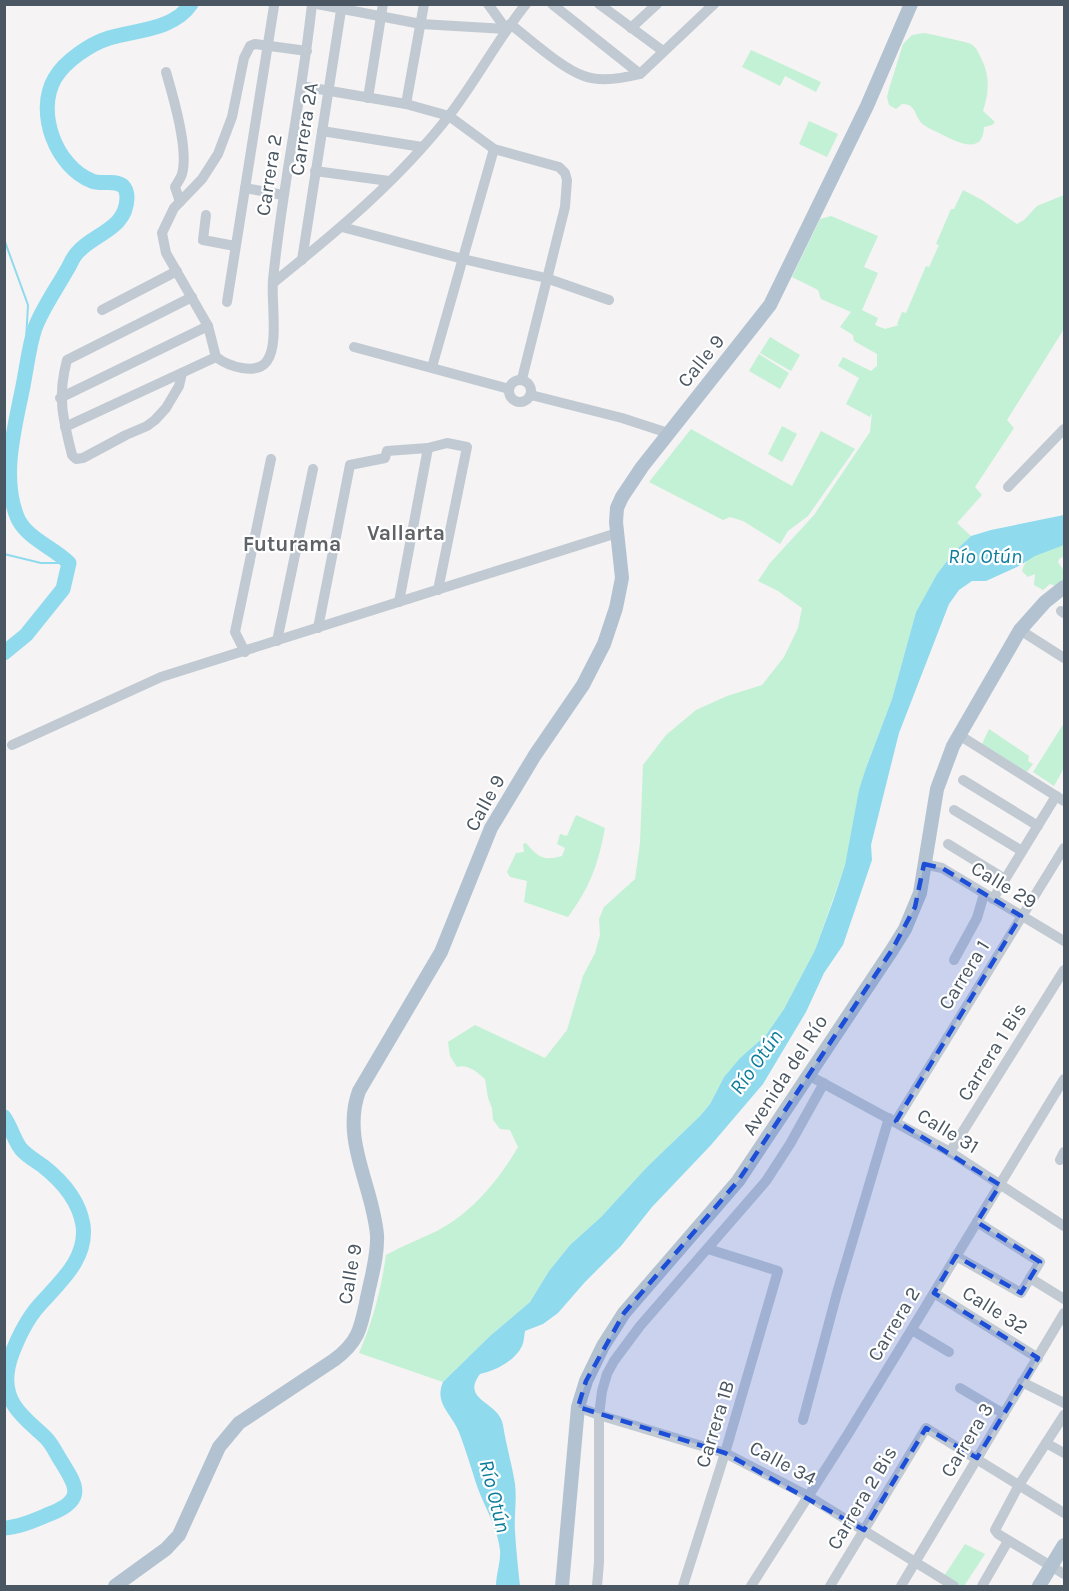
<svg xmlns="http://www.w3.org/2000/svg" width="1069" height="1591" viewBox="0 0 1069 1591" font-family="Karla,sans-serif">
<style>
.green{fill:#c3f1d5}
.water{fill:#90daee}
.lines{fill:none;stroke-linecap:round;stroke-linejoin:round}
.stream{stroke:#90daee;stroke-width:2}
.river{stroke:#90daee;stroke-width:15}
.minor{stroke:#c1cad2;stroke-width:10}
.major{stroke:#b3c2d1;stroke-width:14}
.marked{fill:#1d4ed8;fill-opacity:0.2;stroke:#1d4ed8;stroke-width:4.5;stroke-dasharray:12 8;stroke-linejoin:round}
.labels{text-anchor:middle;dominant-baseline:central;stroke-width:4.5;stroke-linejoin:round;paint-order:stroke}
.street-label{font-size:20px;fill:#4a5661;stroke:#fff}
.neighbourhood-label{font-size:21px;font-weight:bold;fill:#5f6368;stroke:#fff}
.water-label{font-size:21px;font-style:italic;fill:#0c7c9b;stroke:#fff}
</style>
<rect width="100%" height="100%" fill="#f5f3f3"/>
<g class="green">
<path d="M924,33C930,34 967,42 971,44C977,48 979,54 982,60C990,77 989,93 983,111L995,122L992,125L984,127C983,156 957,142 941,134C936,131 929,129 924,125C914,118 917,103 902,104L896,109L889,105L887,97L889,89L903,44L912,35Z"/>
<polygon points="751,50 821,82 816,92 785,76 780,86 742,67"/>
<polygon points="809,121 838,134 827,157 799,144"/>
<path d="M963,190L982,200L1017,224L1024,220L1037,206L1064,195V329L1007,420L1014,428L975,487L982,495L957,523L971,536L954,552L937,574L916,612L892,699L866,768L845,865L815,950L784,1009L766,1035L740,1058L724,1077L710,1104L700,1116L647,1167L601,1217L570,1245L549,1271L530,1302L490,1336L443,1382L359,1353C373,1321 381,1290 386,1255C402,1246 420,1239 437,1231C472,1213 499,1180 518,1147L510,1130L500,1129L493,1120L492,1108L488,1098L485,1079C477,1072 468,1064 457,1067L450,1056L448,1042L475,1025L545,1058L567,1030L583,976L595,953L600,935L599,919L604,907L635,879L640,843L643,765L666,735L696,710L727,696L762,685L784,657L798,628L802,608L778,591L758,581L770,563L814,515L870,432L872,413L870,417L846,404L859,378L838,366L843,357L871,371L877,366V354L854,341L853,335L840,327L851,312L821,299L818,290L792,277L820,219L831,216L878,236L864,267L878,273L862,310L878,318L875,325L885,329L899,325L897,324L902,312L906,313L926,266L929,267L939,245L936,244L951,209H954Z"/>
<polygon points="770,337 800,355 791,371 760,353"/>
<polygon points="759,354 789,373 780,389 749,371"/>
<polygon points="782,426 797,434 782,462 768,454"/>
<polygon points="691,429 792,486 821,431 855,449 808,516 788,531 780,544 743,521 730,517 723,520 649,482"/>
<path d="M1064,542V557L1060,558L1058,562L1064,571V581L1056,586L1050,584L1043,590L1034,585L1035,574L1028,577L1022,571C1027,552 1047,550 1064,542Z"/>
<polygon points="1064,723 1064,768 1054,786 1033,772"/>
<polygon points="989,729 1029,756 1028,761 1033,764 1027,772 982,744"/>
<path d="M576,815L605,828C598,865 590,887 568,917L524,902L527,881L510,877L507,872L516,853L524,852L523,844L526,843C539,858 543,861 562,856L565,848L557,844L560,834L567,836Z"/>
<polygon points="965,1544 985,1554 964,1586 960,1586 944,1576"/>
</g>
<path class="water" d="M1064,515V545L1035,556L1019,566L986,581H972L959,590L949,604L899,733L871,845L872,860L843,945L824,973L806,1012L763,1084L711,1145L652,1207L621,1246L585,1282L558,1313L543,1324L525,1331C524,1336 524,1342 522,1346C515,1361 495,1371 480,1374C460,1401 499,1401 503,1425C506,1445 512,1464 515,1484C517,1500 514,1515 515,1531C516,1549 518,1568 520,1586H496C496,1575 501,1561 500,1550C497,1525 482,1503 475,1480C470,1464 465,1448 459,1432C451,1413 434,1403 443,1382L490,1336L530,1302L549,1271L570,1245L601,1217L647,1167L700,1116L710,1104L724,1077L740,1058L766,1035L784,1009L815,950L833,901L845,865L859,790L866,768L892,699L916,612L937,574L954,552L971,536L991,530Z"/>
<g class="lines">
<g class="stream">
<polyline points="4,239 28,305 26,340 30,348"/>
<polyline points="4,502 15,511"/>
<polyline points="4,554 41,563 69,563"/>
</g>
<g class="river">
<path d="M4,653L26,635L63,589L69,563C54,548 28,539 18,519C0,478 15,427 23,386C27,366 29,346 35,328C43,307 57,288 68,268C71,263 73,257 77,253C94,233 126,230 127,198C127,194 126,189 123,186C114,179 102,185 92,181C56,167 35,112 55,78C65,61 90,44 109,38C135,30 174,30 191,4"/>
<path d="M4,1117C11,1127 14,1140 21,1149C27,1156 36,1161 43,1166C62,1181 79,1200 83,1225C88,1261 56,1285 36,1309C24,1324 8,1356 7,1375C6,1386 9,1397 14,1405C23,1419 35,1427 46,1438C52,1444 56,1453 61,1461C76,1485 86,1499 52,1513C37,1519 21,1527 4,1528"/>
</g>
<g class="minor">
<polyline points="317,4 421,24 506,29"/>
<polyline points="488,4 506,29"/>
<polyline points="552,4 640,74"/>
<polyline points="599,4 663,51"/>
<path d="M510,24C530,39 561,68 584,76C600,82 624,78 640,74L714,4"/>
<polyline points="631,28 657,4"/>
<path d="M307,51L255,44L250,46L244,58L232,117L218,154L202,179L174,208L162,233L166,253L208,326L216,357C228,366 256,376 267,361C279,345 271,301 273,280C282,188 302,97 312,4"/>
<path d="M166,72C173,96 189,150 182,174C181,178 177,183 175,187L180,202"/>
<polyline points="301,86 406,104 449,116 494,149 559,167 565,173 567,180 565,207 522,379"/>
<polyline points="368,98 383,4"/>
<polyline points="406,104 424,4"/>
<polyline points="322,131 422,147"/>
<polyline points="315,171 389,181"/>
<polyline points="245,188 283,195"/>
<polyline points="206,215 203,240 235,246"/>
<polyline points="342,227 463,259 546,278 609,300"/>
<polyline points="302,260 342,4"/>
<path d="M273,283C335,233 398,181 448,117C476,81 497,40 526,4"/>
<polyline points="227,302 274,6"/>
<polyline points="102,310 177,271"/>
<polyline points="354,347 509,389"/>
<polyline points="432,367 494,149"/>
<path d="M182,373L179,386L166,408L155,420L147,426L126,435L83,458L76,459L72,455C63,419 57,397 67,360L192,297"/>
<circle cx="520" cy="391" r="11"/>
<polyline points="531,395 622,418 668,433"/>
<polyline points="60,398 208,326"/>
<polyline points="65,427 216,357"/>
<polyline points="1008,487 1064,429"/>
<polyline points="399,602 428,448"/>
<polyline points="1061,611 1064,613"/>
<polyline points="318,628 350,465 385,458 387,451 428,448 447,443 467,447 438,590"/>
<polyline points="1020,630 1064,658"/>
<polyline points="277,641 313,469"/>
<polyline points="245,652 235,632 271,459"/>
<polyline points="959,735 1064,801"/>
<polyline points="12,745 161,677 617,533"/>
<polyline points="963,780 1038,826"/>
<polyline points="954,810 1022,851"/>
<polyline points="948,844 1005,879"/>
<polyline points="924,864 942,868 1064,941"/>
<polyline points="993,899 1056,796"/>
<polyline points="954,960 977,918 984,894"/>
<polyline points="808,1075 950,1152 1064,1226"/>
<polyline points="896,1121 1064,848"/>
<polyline points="950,1152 1064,970"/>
<polyline points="1060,1160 1064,1152"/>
<polyline points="956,1256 1021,1293 1040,1262 977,1222"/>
<polyline points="1030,1278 1064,1299"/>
<polyline points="934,1293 1038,1358"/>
<polyline points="912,1330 949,1352"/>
<polyline points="1022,1382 1064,1403"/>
<polyline points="960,1388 1004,1414"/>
<polyline points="578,1407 599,1415 725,1453 808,1496 954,1586"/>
<polyline points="1064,1415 1019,1485 995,1530 998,1534 1064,1574"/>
<polyline points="803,1420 837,1293 889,1118"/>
<polyline points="1046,1443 1064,1453"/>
<polyline points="597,1586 599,1562 599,1415 602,1391 607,1374 614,1361 640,1326 766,1181 790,1144 824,1083"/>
<polyline points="683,1586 725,1453 778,1271 708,1249"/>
<polyline points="751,1586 848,1434 1064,1079"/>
<polyline points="830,1586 926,1428 1064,1513"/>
<polyline points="901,1586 1064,1313"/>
<polyline points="982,1586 1008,1541"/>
</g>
<g class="major">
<path d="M115,1586L166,1549L179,1535L219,1447L239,1423L334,1360C359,1342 361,1327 367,1298C371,1278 378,1256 377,1235C373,1186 341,1140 359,1091L441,952L491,828L535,755L583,685L604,644L616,608L622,578L616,522L617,508L622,497L642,467L770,305L867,106L911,4"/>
<polyline points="562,1586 578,1407 586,1381 603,1346 624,1313 738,1181 892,950 905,929 920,893 937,789 953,746 1020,630 1045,602 1064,587"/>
<polyline points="1039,1586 1064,1545"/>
</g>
</g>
<path class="marked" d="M924,864L942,868L1021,916L896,1121L1000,1185L977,1222L1040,1262L1021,1293L956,1256L934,1293L1038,1358L977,1458L926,1428L864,1530L725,1453L578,1407L586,1381L624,1313L738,1181L892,950L915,907Z"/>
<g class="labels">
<g class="street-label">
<text transform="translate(304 129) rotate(-81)">Carrera 2A</text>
<text transform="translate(269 175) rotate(-81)">Carrera 2</text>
<text transform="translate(701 361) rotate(-51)">Calle 9</text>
<text transform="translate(485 803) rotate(-61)">Calle 9</text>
<text transform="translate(1004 885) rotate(31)">Calle 29</text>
<text transform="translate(964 975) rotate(-58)">Carrera 1</text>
<text transform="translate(992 1052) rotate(-58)">Carrera 1 Bis</text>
<text transform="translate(785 1075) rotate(-57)">Avenida del Río</text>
<text transform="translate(948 1131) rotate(31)">Calle 31</text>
<text transform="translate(350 1274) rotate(-80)">Calle 9</text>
<text transform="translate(995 1310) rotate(32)">Calle 32</text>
<text transform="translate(894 1324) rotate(-59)">Carrera 2</text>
<text transform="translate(715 1424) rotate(-73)">Carrera 1B</text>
<text transform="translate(967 1440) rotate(-59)">Carrera 3</text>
<text transform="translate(783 1463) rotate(28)">Calle 34</text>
<text transform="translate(862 1498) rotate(-59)">Carrera 2 Bis</text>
</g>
<g class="neighbourhood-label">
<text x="406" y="533">Vallarta</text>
<text x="292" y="544">Futurama</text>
</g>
<g class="water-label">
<text x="985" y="556">Río Otún</text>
<text transform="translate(756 1062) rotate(-54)">Río Otún</text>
<text transform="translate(495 1496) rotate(76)">Río Otún</text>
</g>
</g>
<rect width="1069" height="1591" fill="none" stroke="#4a5661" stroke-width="12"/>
</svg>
